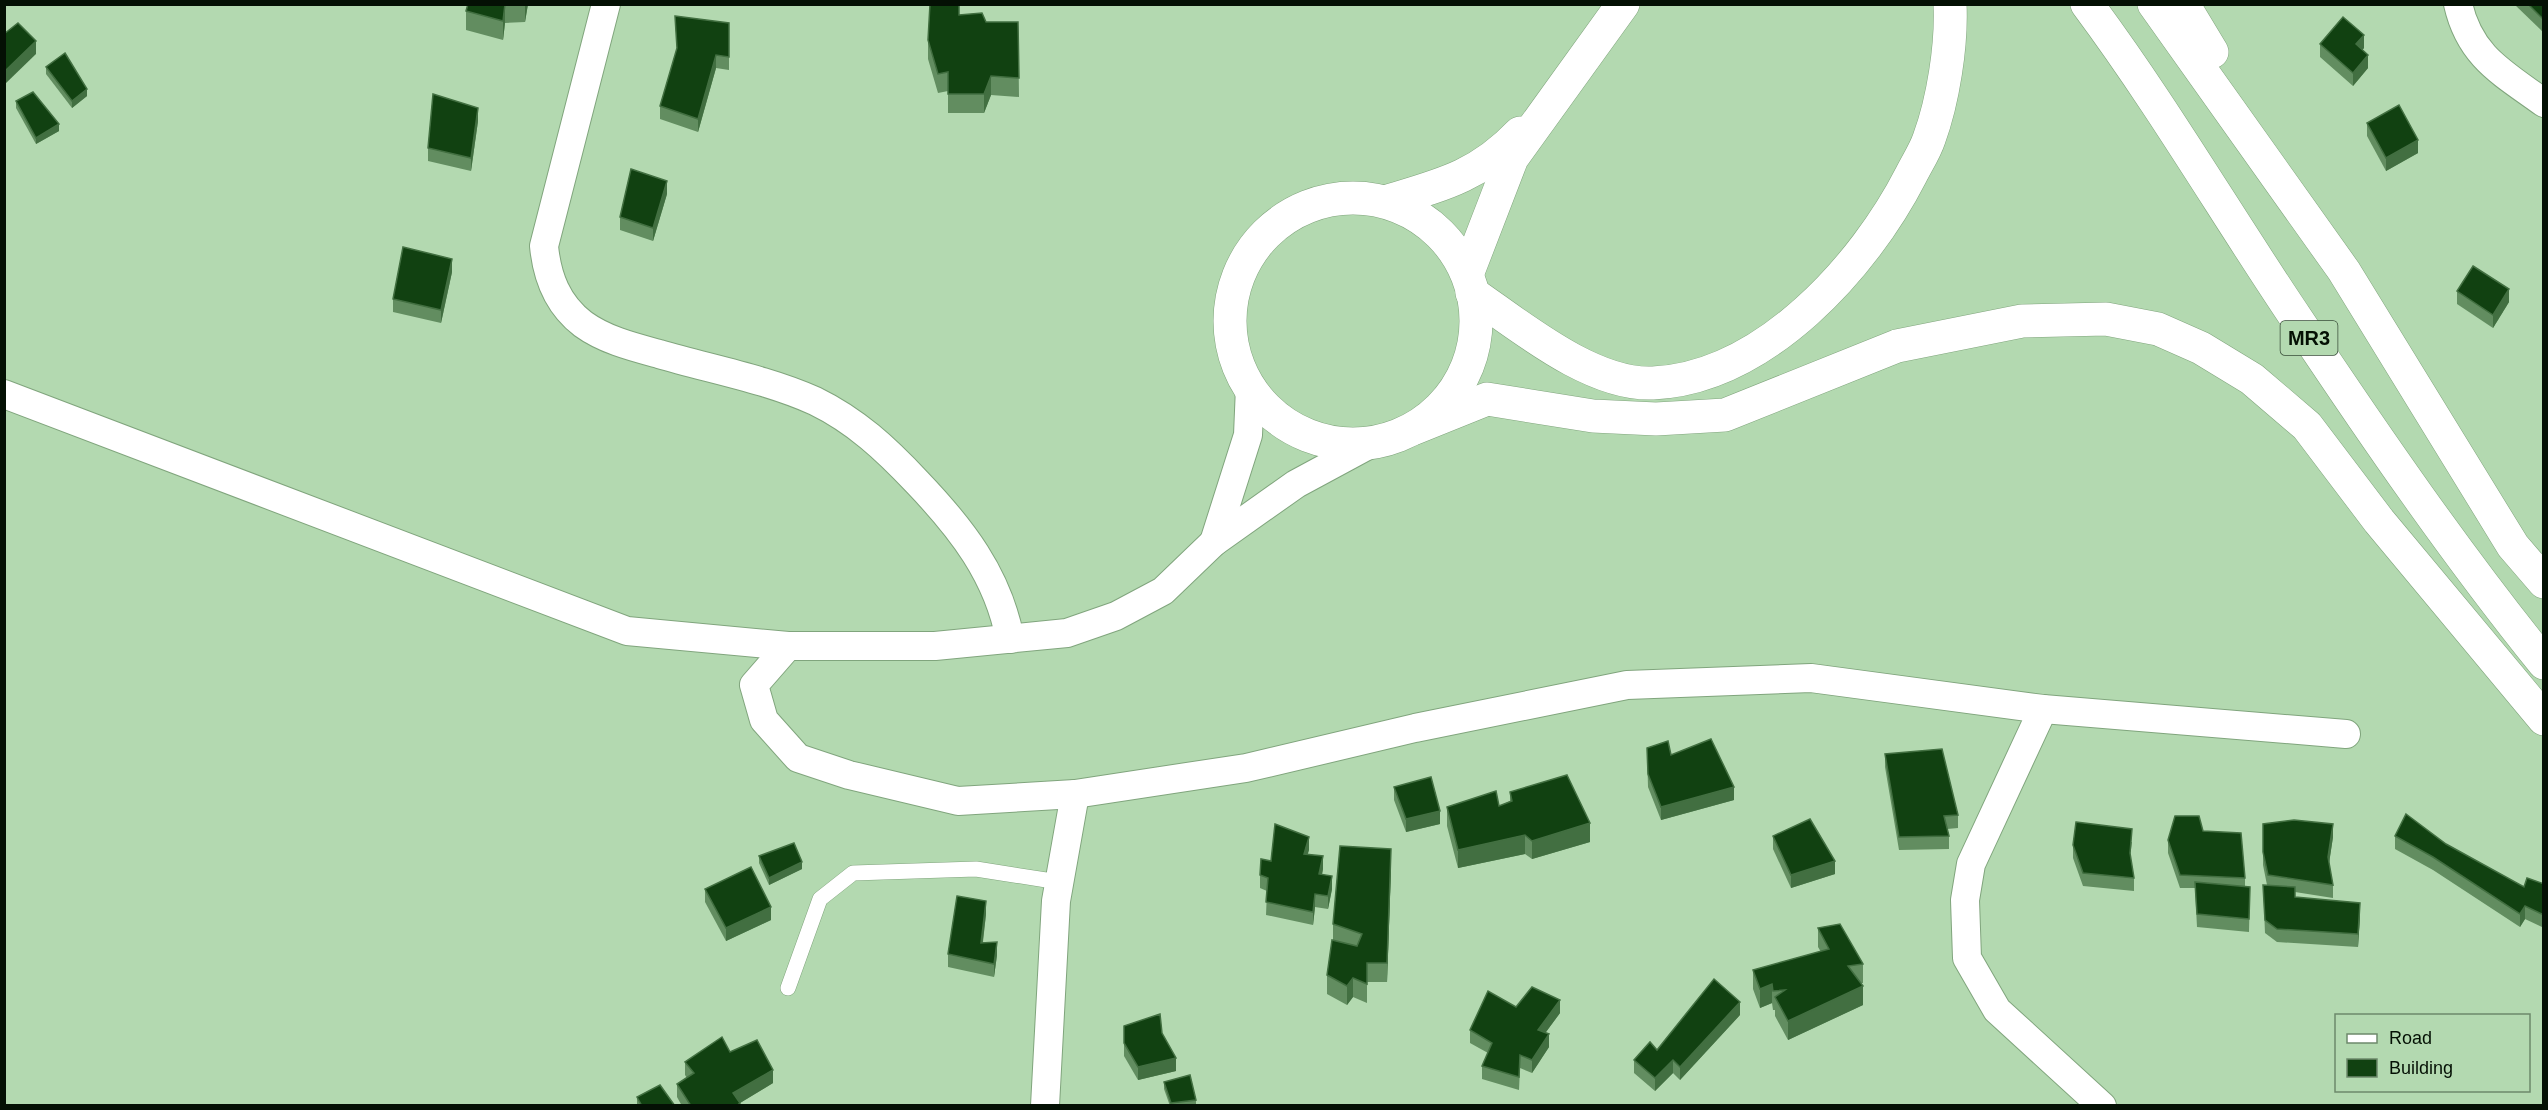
<svg xmlns="http://www.w3.org/2000/svg" width="2548" height="1110" viewBox="0 0 2548 1110" font-family="Arial,sans-serif">
<style>
.lines{fill:none;stroke-linecap:round;stroke-linejoin:round}
.service-casing{stroke:#80a57d;stroke-width:16}
.minor-casing{stroke:#80a57d;stroke-width:30}
.primary-casing{stroke:#80a57d;stroke-width:34}
.motorway-casing{stroke:#80a57d;stroke-width:34}
.service{stroke:#fff;stroke-width:15}
.minor{stroke:#fff;stroke-width:28}
.primary{stroke:#fff;stroke-width:33}
.motorway{stroke:#fff;stroke-width:33}
.wall{fill:#628d60}
.shaded-wall{fill:#426f41}
.building{fill:#114111;stroke:#426f41;stroke-width:1.5}
.labels{text-anchor:middle;dominant-baseline:central;stroke-width:6;stroke-linejoin:round;paint-order:stroke}
.shield{fill:#b3d9b0;stroke:#384c38;stroke-width:1.5}
.shield-label{font-size:20px;font-weight:bold;fill:#041004}
</style>
<rect width="100%" height="100%" fill="#b3d9b0"/>
<g class="lines">
<g class="service-casing">
<polyline id="service" points="788,988 820,899 853,873 976,869 1059,882"/>
</g>
<g class="minor-casing">
<g id="minor">
<path d="M606,4L544,246C547,277 557,304 583,324C605,340 633,347 659,354C710,369 766,379 815,401C856,421 886,449 917,482C961,528 998,575 1010,639"/>
<path d="M2458,4C2470,57 2503,73 2544,103"/>
<polyline points="4,394 627,631 788,646 935,646 1067,633 1116,616 1163,591 1214,542 1296,484 1372,443"/>
<polyline points="1214,542 1248,435 1250,387"/>
<polyline points="788,646 754,685 764,720 798,758 849,775 958,801 1075,794 1246,768 1415,728 1627,685 1811,678 2043,709 2346,734"/>
<polyline points="2043,709 1971,864 1965,900 1967,958 1997,1010 2102,1106"/>
<polyline points="1045,1106 1056,901 1075,794"/>
</g>
</g>
<g class="primary-casing">
<g id="primary">
<circle cx="1353" cy="321" r="123"/>
<path d="M1388,201C1442,185 1479,176 1520,133"/>
<polyline points="1468,272 1512,158 1623,4"/>
</g>
</g>
<g class="motorway-casing">
<g id="motorway">
<path d="M2087,4C2163,106 2227,216 2298,321C2376,438 2456,554 2544,663"/>
<polyline points="2154,4 2344,271 2513,546 2544,582"/>
<polyline points="2183,4 2212,52"/>
<path d="M1472,293C1520,326 1592,386 1653,383C1764,378 1864,267 1911,175C1917,163 1925,151 1929,139C1943,101 1952,45 1950,4"/>
<polyline points="1415,428 1487,399 1593,416 1656,419 1725,415 1897,346 2022,321 2106,319 2158,329 2201,348 2252,379 2307,426 2379,521 2544,719"/>
</g>
</g>
<use href="#service" class="service"/>
<use href="#minor" class="minor"/>
<use href="#primary" class="primary"/>
<use href="#motorway" class="motorway"/>
</g>
<g class="wall">
<polygon points="468,4 528,4 525,22 505,23 503,40 466,30 466,11"/>
<polygon points="2514,4 2544,4 2544,33"/>
<polygon points="959,15 986,22 1018,22 1019,97 991,95 984,113 948,113 948,91 938,93 928,59 928,40"/>
<polygon points="675,16 729,23 729,70 716,68 698,132 660,119 660,106 677,50"/>
<polygon points="2320,44 2364,48 2362,50 2368,68 2353,86 2320,57"/>
<polygon points="46,67 87,96 72,108 46,74"/>
<polygon points="16,101 59,131 36,144 16,108"/>
<polygon points="478,121 471,171 428,161 428,148"/>
<polygon points="2367,123 2418,153 2386,171 2367,136"/>
<polygon points="667,194 653,241 620,230 620,217"/>
<polygon points="452,272 441,323 393,312 393,299"/>
<polygon points="2457,291 2509,302 2493,328 2457,304"/>
<polygon points="1647,748 1734,800 1661,820 1648,787"/>
<polygon points="1885,754 1958,815 1958,828 1947,829 1949,836 1949,849 1899,850 1885,767"/>
<polygon points="1394,787 1440,824 1406,832 1394,800"/>
<polygon points="1510,792 1590,842 1532,859 1525,854 1458,868 1447,826 1447,807 1499,806 1510,801"/>
<polygon points="2263,824 2333,837 2329,863 2333,885 2333,898 2295,892 2295,897 2360,916 2358,947 2277,942 2265,933 2263,885 2267,885 2263,865"/>
<polygon points="2203,831 2245,878 2245,887 2250,887 2249,932 2197,927 2195,888 2180,888 2168,853 2168,840"/>
<polygon points="1773,836 1835,874 1791,888 1773,849"/>
<polygon points="2395,836 2446,844 2524,887 2544,884 2544,928 2525,919 2520,927 2433,870 2395,849"/>
<polygon points="2132,842 2130,857 2134,878 2134,891 2083,886 2073,858 2073,845"/>
<polygon points="1309,850 1307,854 1323,869 1322,875 1332,889 1328,909 1315,907 1313,925 1266,915 1267,891 1260,888 1260,875 1271,861"/>
<polygon points="759,856 802,869 769,885 759,863"/>
<polygon points="1391,868 1387,982 1367,982 1367,1003 1353,997 1347,1005 1327,994 1327,975 1333,941 1333,924"/>
<polygon points="705,889 771,920 726,941 705,902"/>
<polygon points="986,914 983,942 997,955 994,977 948,967 948,954"/>
<polygon points="1818,928 1863,964 1863,983 1861,983 1863,1005 1788,1040 1775,1016 1775,1010 1773,1010 1772,1003 1760,1008 1753,989 1753,970 1821,952 1818,947"/>
<polygon points="1516,1007 1560,1013 1545,1033 1549,1047 1532,1073 1520,1068 1519,1090 1482,1079 1482,1066 1488,1053 1470,1043 1470,1030"/>
<polygon points="1740,1015 1680,1080 1673,1073 1655,1091 1634,1073 1634,1060"/>
<polygon points="1124,1026 1162,1033 1176,1071 1138,1080 1124,1056"/>
<polygon points="730,1052 773,1083 740,1103 740,1106 682,1106 677,1097 677,1084 687,1078 685,1075 685,1062"/>
<polygon points="1164,1082 1196,1100 1196,1106 1170,1106 1164,1089"/>
<polygon points="637,1097 675,1106 637,1106"/>
</g>
<g class="shaded-wall">
<polygon points="505,4 505,23 503,40 503,21"/>
<polygon points="525,4 528,4 525,22"/>
<polygon points="2364,35 2364,48 2356,57 2356,44"/>
<polygon points="36,41 36,54 4,85 4,72"/>
<polygon points="716,55 716,68 698,132 698,119"/>
<polygon points="2368,55 2368,68 2353,86 2353,73"/>
<polygon points="991,76 991,95 984,113 984,94"/>
<polygon points="87,89 87,96 72,108 72,101"/>
<polygon points="478,108 478,121 471,171 471,158"/>
<polygon points="59,124 59,131 36,144 36,138"/>
<polygon points="2418,140 2418,153 2386,171 2386,158"/>
<polygon points="667,181 667,194 653,241 653,228"/>
<polygon points="452,259 452,272 441,323 441,310"/>
<polygon points="2509,289 2509,302 2493,328 2493,315"/>
<polygon points="1734,787 1734,800 1661,820 1661,807"/>
<polygon points="1440,811 1440,824 1406,832 1406,819"/>
<polygon points="1590,823 1590,842 1532,859 1532,841"/>
<polygon points="2333,824 2333,837 2328,870 2328,857"/>
<polygon points="1525,835 1525,854 1458,868 1458,850"/>
<polygon points="1309,837 1309,850 1304,867 1304,854"/>
<polygon points="1391,849 1391,868 1387,982 1387,963"/>
<polygon points="1323,856 1323,869 1319,887 1319,874"/>
<polygon points="1835,861 1835,874 1791,888 1791,875"/>
<polygon points="802,862 802,869 769,885 769,878"/>
<polygon points="1332,876 1332,889 1328,909 1328,896"/>
<polygon points="1315,894 1315,907 1313,925 1313,912"/>
<polygon points="986,901 986,914 981,956 981,943"/>
<polygon points="2360,903 2360,916 2358,947 2358,934"/>
<polygon points="2525,906 2525,919 2520,927 2520,914"/>
<polygon points="771,907 771,920 726,941 726,928"/>
<polygon points="997,942 997,955 994,977 994,964"/>
<polygon points="1353,978 1353,997 1347,1005 1347,986"/>
<polygon points="1772,984 1772,1003 1760,1008 1760,989"/>
<polygon points="1863,986 1863,1005 1788,1040 1788,1021"/>
<polygon points="1560,1000 1560,1013 1538,1043 1538,1030"/>
<polygon points="1740,1002 1740,1015 1680,1080 1680,1067"/>
<polygon points="1549,1034 1549,1047 1532,1073 1532,1060"/>
<polygon points="1176,1058 1176,1071 1138,1080 1138,1067"/>
<polygon points="1673,1060 1673,1073 1655,1091 1655,1078"/>
<polygon points="773,1070 773,1083 735,1106 733,1093"/>
</g>
<g class="building">
<polygon points="468,4 505,4 503,21 466,11"/>
<polygon points="930,4 959,4 959,15 982,13 986,22 1018,22 1019,78 991,76 984,94 948,94 948,72 938,74 928,40"/>
<polygon points="2528,4 2544,4 2544,20"/>
<polygon points="675,16 729,23 729,57 716,55 698,119 660,106 677,48"/>
<polygon points="2343,17 2364,35 2356,44 2368,55 2353,73 2320,44"/>
<polygon points="18,23 36,41 4,72 4,34"/>
<polygon points="65,53 87,89 72,101 46,67"/>
<polygon points="33,92 59,124 36,138 16,101"/>
<polygon points="433,94 478,108 471,158 428,148"/>
<polygon points="2399,105 2418,140 2386,158 2367,123"/>
<polygon points="631,169 667,181 653,228 620,217"/>
<polygon points="403,247 452,259 441,310 393,299"/>
<polygon points="2473,266 2509,289 2493,315 2457,291"/>
<polygon points="1711,739 1734,787 1661,807 1648,774 1647,748 1668,741 1671,755"/>
<polygon points="1942,749 1958,815 1944,816 1949,836 1899,837 1885,754"/>
<polygon points="1567,775 1590,823 1532,841 1525,835 1458,850 1447,807 1496,791 1499,806 1512,801 1510,792"/>
<polygon points="1431,777 1440,811 1406,819 1394,787"/>
<polygon points="2406,814 2446,844 2524,887 2527,878 2544,884 2544,915 2525,906 2520,914 2433,857 2395,836"/>
<polygon points="2175,816 2199,816 2203,831 2241,833 2245,878 2180,875 2168,840"/>
<polygon points="1810,819 1835,861 1791,875 1773,836"/>
<polygon points="2294,820 2333,824 2328,857 2333,885 2268,875 2263,852 2263,824"/>
<polygon points="2076,822 2132,829 2130,853 2134,878 2083,873 2073,845"/>
<polygon points="1275,824 1309,837 1304,854 1323,856 1319,874 1332,876 1328,896 1315,894 1313,912 1266,902 1268,878 1260,875 1261,859 1271,861"/>
<polygon points="794,843 802,862 769,878 759,856"/>
<polygon points="1340,846 1391,849 1387,963 1367,963 1367,984 1353,978 1347,986 1327,975 1332,940 1357,946 1362,934 1333,924"/>
<polygon points="751,867 771,907 726,928 705,889"/>
<polygon points="2195,882 2250,887 2249,919 2197,914"/>
<polygon points="2263,885 2295,887 2295,897 2360,903 2358,934 2277,929 2265,920"/>
<polygon points="957,896 986,901 981,943 997,942 994,964 948,954"/>
<polygon points="1840,924 1863,964 1848,966 1863,986 1788,1021 1775,997 1785,990 1773,991 1772,984 1760,989 1753,970 1829,949 1818,928"/>
<polygon points="1714,979 1740,1002 1680,1067 1673,1060 1655,1078 1634,1060 1650,1042 1657,1050"/>
<polygon points="1532,987 1560,1000 1538,1030 1549,1034 1532,1060 1520,1055 1519,1077 1482,1066 1492,1043 1470,1030 1488,991 1516,1007"/>
<polygon points="1160,1014 1162,1033 1176,1058 1138,1067 1124,1043 1124,1026"/>
<polygon points="722,1037 730,1052 757,1040 773,1070 733,1093 740,1103 736,1106 691,1106 677,1084 694,1073 685,1062"/>
<polygon points="1190,1075 1196,1100 1171,1103 1164,1082"/>
<polygon points="660,1085 675,1106 642,1106 637,1097"/>
</g>
<g class="labels">
<rect class="shield" x="2280.5" y="321" width="57" height="34" rx="4.5"/>
<g class="shield-label">
<text x="2309" y="338">MR3</text>
</g>
</g>
<rect width="2548" height="1110" fill="none" stroke="#041004" stroke-width="12"/>
<rect x="2335" y="1014" width="195" height="78" fill="#b3d9b0" stroke="#6d896b" stroke-width="1.5"/>
<rect x="2347" y="1034" width="30" height="9" fill="#ffffff" stroke="#6d896b" stroke-width="1.5"/>
<text x="2389" y="1044" font-size="18" fill="#041004">Road</text>
<rect x="2347" y="1059" width="30" height="18" fill="#114111" stroke="#6d896b" stroke-width="1.5"/>
<text x="2389" y="1074" font-size="18" fill="#041004">Building</text>
</svg>
